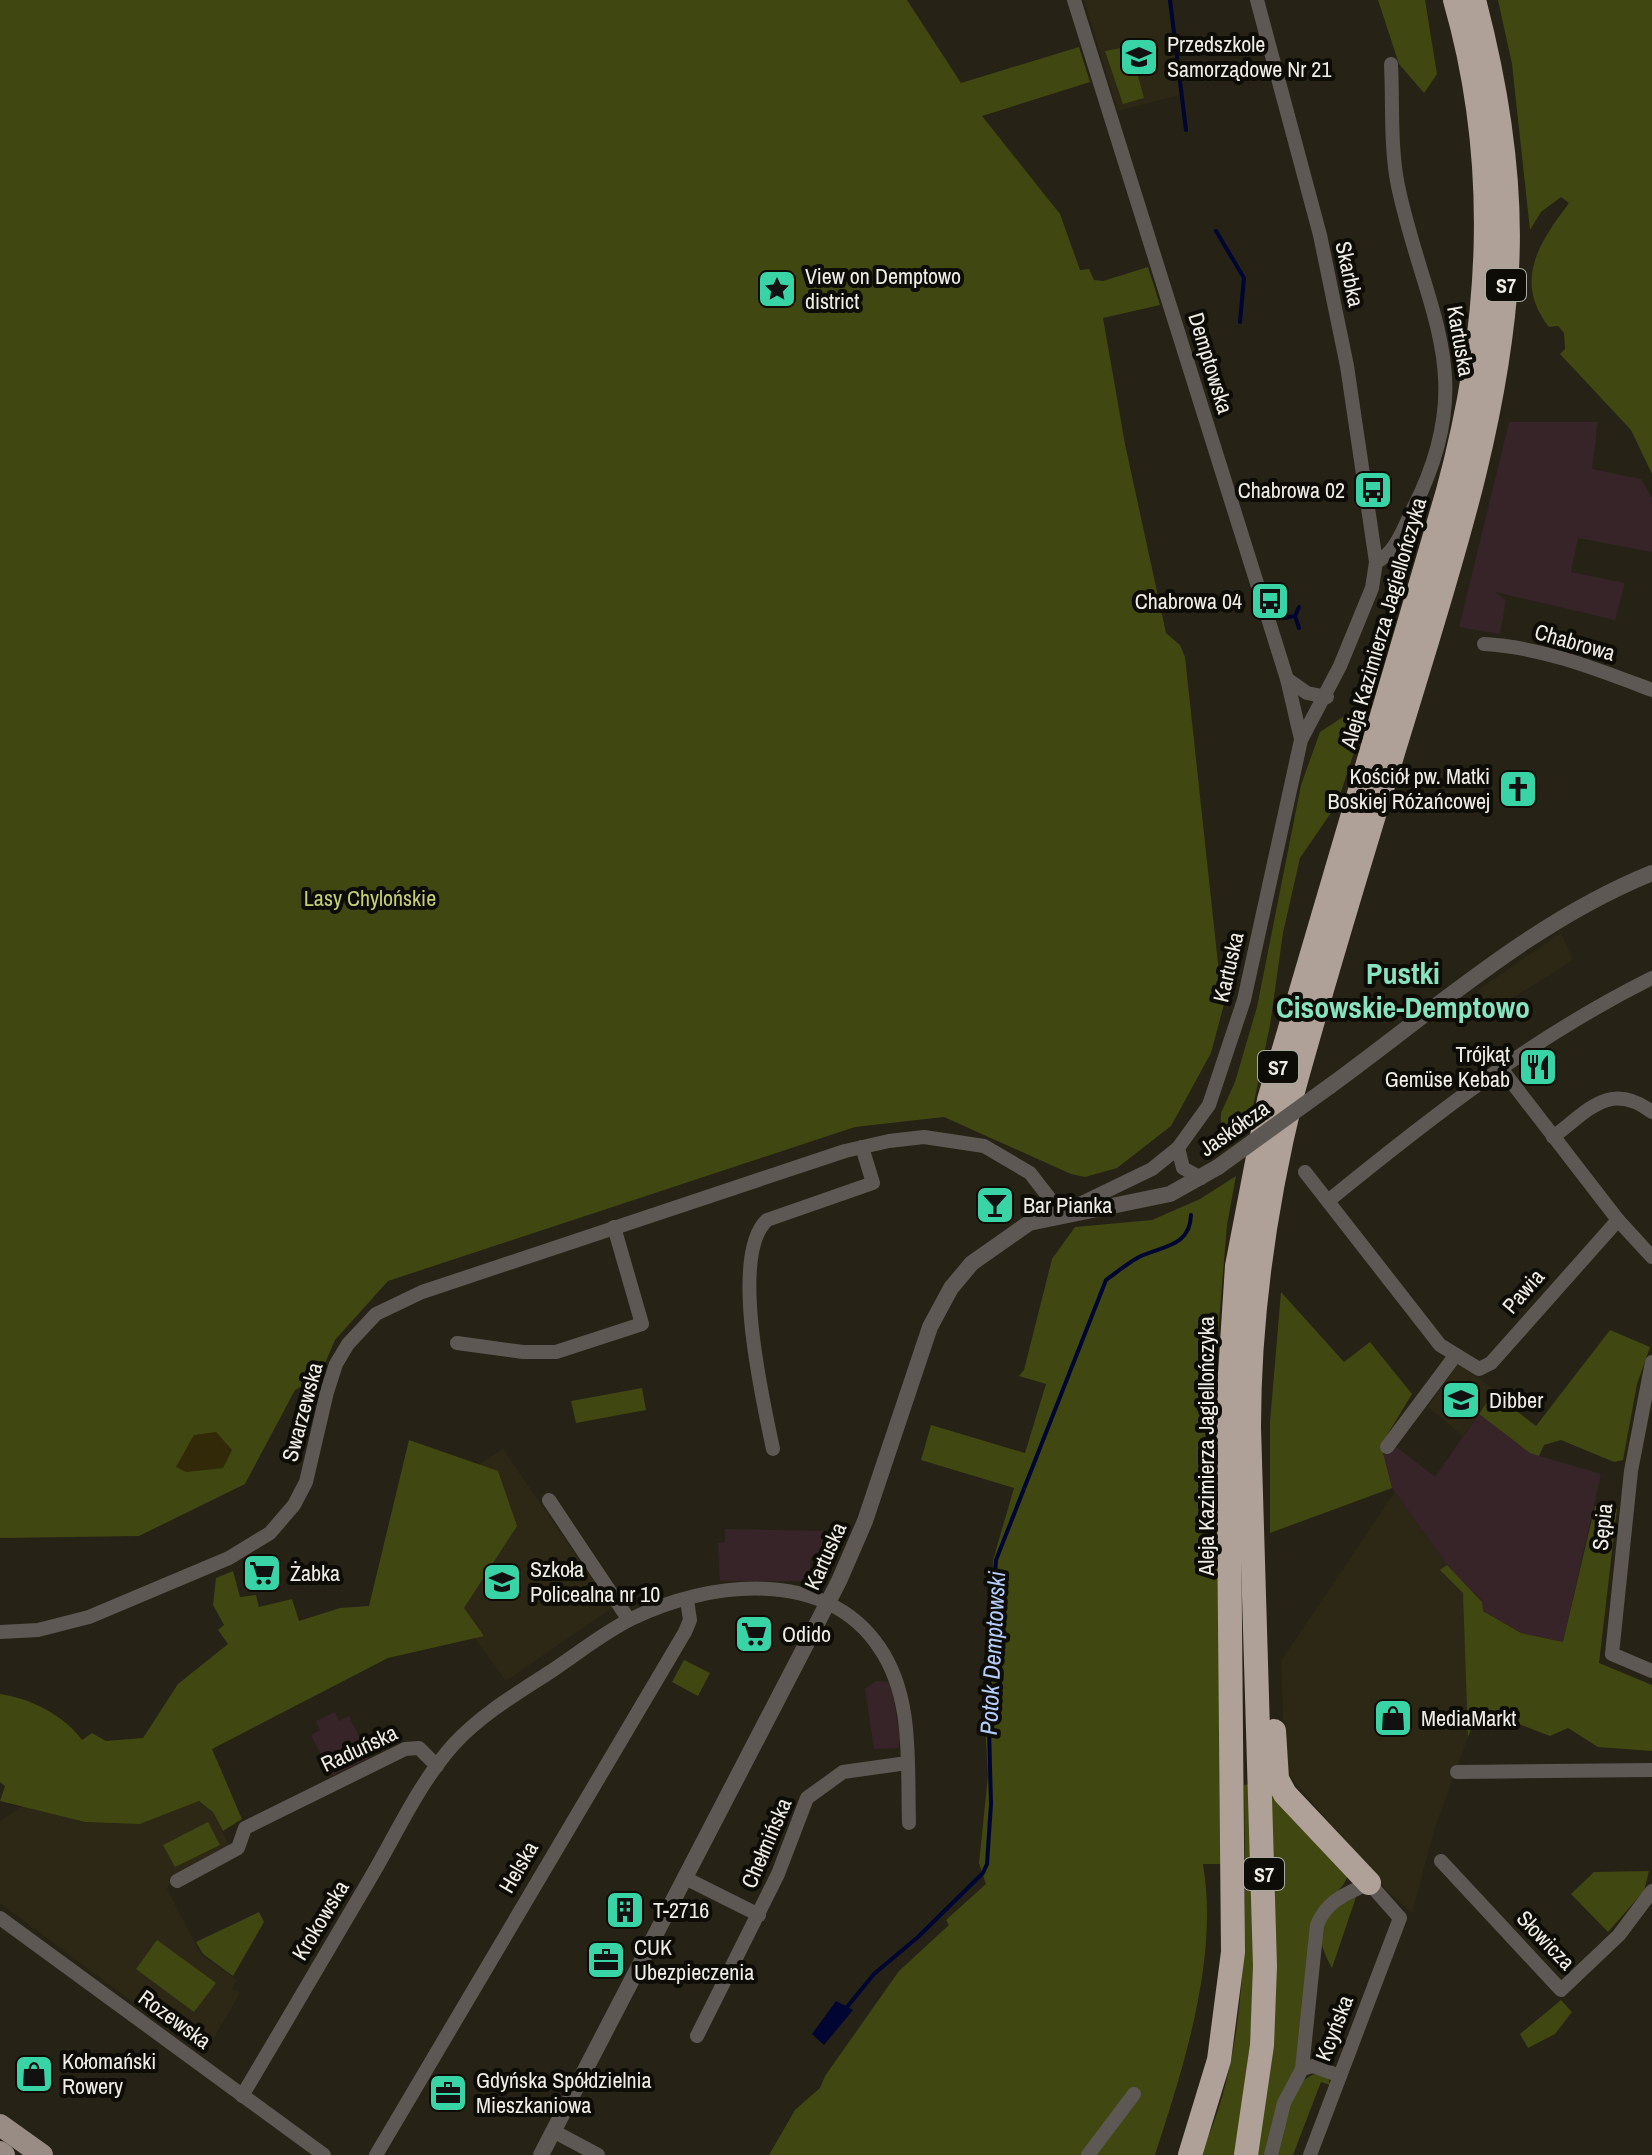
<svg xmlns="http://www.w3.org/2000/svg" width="1652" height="2155" viewBox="0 0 1652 2155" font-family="'Archivo Narrow',sans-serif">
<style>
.built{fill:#2d2815}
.industrial{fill:#362429}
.green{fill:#414711}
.sand{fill:#312908}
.water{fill:#000531}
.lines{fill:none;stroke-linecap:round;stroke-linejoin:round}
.stream{stroke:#000531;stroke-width:4}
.minor{stroke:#5e5854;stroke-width:14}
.tertiary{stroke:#5e5854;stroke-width:16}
.primary{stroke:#998c84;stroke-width:22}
.motorway{stroke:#b0a198;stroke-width:24}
.tertiary-bridge{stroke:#5e5854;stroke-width:16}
.labels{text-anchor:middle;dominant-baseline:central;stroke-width:8;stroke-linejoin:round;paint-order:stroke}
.shield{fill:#0d0c07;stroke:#abaaa2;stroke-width:2}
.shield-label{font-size:20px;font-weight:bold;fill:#efede5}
.poi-label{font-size:22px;fill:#efede5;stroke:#0d0c07;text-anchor:start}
.street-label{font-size:22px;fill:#efede5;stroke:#0d0c07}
.park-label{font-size:22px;fill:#c4d073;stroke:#0d0c07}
.water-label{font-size:24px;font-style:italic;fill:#b4cdfc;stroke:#0d0c07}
.district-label{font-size:30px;font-weight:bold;fill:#88e3c1;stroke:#0d0c07}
</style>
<rect width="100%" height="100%" fill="#262216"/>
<g class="built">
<polygon points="1084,0 1168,0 1180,95 1118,111"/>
<polygon points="1561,933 1573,960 1492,1011 1478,990"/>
<polygon points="1458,1364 1495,1390 1463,1436 1428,1407"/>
<polygon points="503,1449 612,1608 506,1681 389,1521"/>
<polygon points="1395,1492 1447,1565 1482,1602 1481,1702 1435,1827 1412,1913 1389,1893 1285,1770 1281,1661"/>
<polygon points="199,1801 213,1812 229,1846 172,1876 167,1889 201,1955 237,1980 232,1989 240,1993 204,2055 0,1903 0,1821 23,1806 85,1822 140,1824"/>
</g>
<g class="industrial">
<polygon points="1509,422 1598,422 1592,469 1641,479 1652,498 1652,552 1578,538 1571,572 1625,583 1615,620 1495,592 1506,600 1500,634 1459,627"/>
<polygon points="1479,1414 1530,1453 1601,1474 1563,1642 1521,1633 1482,1610 1482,1601 1447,1565 1392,1488 1381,1445 1385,1438 1435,1477"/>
<polygon points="725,1529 832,1531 831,1544 825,1552 811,1557 809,1581 720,1581 718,1543 725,1542"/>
<polygon points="876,1681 891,1682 900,1738 898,1748 874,1749 865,1689"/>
<polygon points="335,1712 339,1721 349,1716 369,1758 331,1776 311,1735 320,1730 316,1721"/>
</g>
<g class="green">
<polygon points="0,0 907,0 961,83 1079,47 1090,82 982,116 1060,214 1080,270 1089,269 1094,280 1103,281 1148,267 1160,305 1103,318 1125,444 1166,633 1180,645 1185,657 1220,982 1228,989 1211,1053 1171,1126 1117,1168 1085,1177 1071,1174 944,1117 855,1127 388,1281 335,1340 319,1377 295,1390 245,1484 139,1536 0,1538"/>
<polygon points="1378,0 1425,0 1437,74 1424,93 1399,64"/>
<path d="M1498,0H1652V474L1631,430L1560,354L1565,349L1564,333L1558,326L1549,327C1513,281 1539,243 1569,203L1561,197L1541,212L1530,230L1512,64Z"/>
<polygon points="1137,45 1140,61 1135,65 1144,98 1123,104 1105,51"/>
<polygon points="1361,705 1367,713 1337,804 1300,858 1283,933 1270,1025 1250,1121 1220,1142 1221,1113 1235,1082 1257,1007 1301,785 1320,732"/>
<path d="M1236,1176L1227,1225L1215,1369L1223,1864H1203C1219,1959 1184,2065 1155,2155H769L795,2110L820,2088L825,2076L899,1971L949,1925L946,1920L986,1884L979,1863L988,1776L983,1686L991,1666L993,1560L1014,1488L921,1460L931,1425L1025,1453L1046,1384L1019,1376L1024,1370L1052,1259L1075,1227L1152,1220L1200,1199Z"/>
<polygon points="1281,1292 1344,1362 1370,1342 1412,1394 1381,1445 1392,1488 1270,1533 1270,1422"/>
<polygon points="1610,1330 1650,1347 1637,1384 1623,1460 1614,1462 1561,1440 1544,1445 1539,1456 1530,1453 1479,1414 1493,1393 1536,1426"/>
<polygon points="642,1388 646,1410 576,1423 571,1401"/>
<path d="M409,1440L498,1471L517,1526L464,1608L484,1636L388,1658L212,1749L242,1819L223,1831L213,1812L199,1801L140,1824L85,1822L0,1801L5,1786L0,1782V1694C30,1698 65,1716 82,1740L92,1733L106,1741L143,1738L178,1684L228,1644L218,1630L224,1625L213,1605L216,1578L233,1571L240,1597L256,1595L259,1607L292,1599L299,1621L340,1608L369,1606Z"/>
<polygon points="1595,1506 1617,1509 1599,1663 1652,1685 1652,1751 1598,1747 1568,1728 1550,1736 1479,1709 1468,1737 1463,1593 1440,1570 1447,1565 1482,1602 1483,1611 1521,1633 1563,1642"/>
<polygon points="684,1660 710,1673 698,1696 672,1682"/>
<path d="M1249,1784L1255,1938L1250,2044L1235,2155H1200C1253,2047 1245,1902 1244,1785Z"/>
<path d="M1269,1786L1348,1873C1346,1891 1322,1900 1314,1916L1298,2064L1266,2155H1255Z"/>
<polygon points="208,1822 220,1845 175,1867 163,1845"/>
<polygon points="1649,1871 1644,1891 1608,1932 1571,1894 1594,1872"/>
<path d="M1356,1897L1332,1968C1312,1934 1317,1912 1356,1897Z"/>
<polygon points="259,1912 264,1922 233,1976 203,1954 196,1942"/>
<polygon points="157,1940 216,1983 194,2012 136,1969"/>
<polygon points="1561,2000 1572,2012 1555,2034 1528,2048 1520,2034"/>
<path d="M1319,2073L1328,2076L1330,2085L1321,2082L1293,2155H1277C1283,2129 1287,2079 1319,2073Z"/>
</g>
<polygon class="sand" points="216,1432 232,1450 223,1468 186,1472 176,1467 194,1435"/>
<polygon class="water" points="836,2001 853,2010 824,2045 812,2034"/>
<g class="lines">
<g class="stream">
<polyline points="1170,0 1186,130"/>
<polyline points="1216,231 1244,278 1240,322"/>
<polyline points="1299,607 1295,616 1299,628"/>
<polyline points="1283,618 1295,616"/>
<path d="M847,2007L874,1974L918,1937L983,1873L987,1864L991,1804L988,1690L996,1644L993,1606L996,1560L1106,1280C1117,1272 1128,1263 1139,1257C1162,1246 1190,1247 1191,1215"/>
</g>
<g class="minor">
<polyline points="1074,0 1287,679 1301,739"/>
<path d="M1376,562C1396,553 1404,527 1413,509C1481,376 1425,313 1398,186C1390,147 1393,103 1391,64"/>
<path d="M1484,644C1542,647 1599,670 1652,690"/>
<polyline points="1287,679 1307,693 1327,697"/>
<polyline points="1500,1067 1618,1220 1652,1257"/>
<path d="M1553,1137C1588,1111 1610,1080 1652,1112"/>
<polyline points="1178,1148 1183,1168 1201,1178"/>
<polyline points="1305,1172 1440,1345 1479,1369 1491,1363 1618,1220"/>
<path d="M1328,1201C1430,1118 1533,1037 1652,978"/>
<polyline points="457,1343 523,1352 556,1352 642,1324 614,1227"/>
<polyline points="1652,1362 1631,1471 1612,1654 1652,1671"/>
<polyline points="1387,1447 1455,1356"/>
<path d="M773,1449C763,1401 729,1255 767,1220L873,1183L862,1147"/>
<polyline points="549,1500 629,1620"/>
<polyline points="0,1632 38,1630 89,1617 229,1558 270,1533 294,1505 306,1482 327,1392 336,1364 348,1344 376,1314 422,1292 845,1151 889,1141 924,1137 984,1146 1030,1173 1061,1213 1152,1169 1178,1148 1209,1105 1244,1000 1301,740 1340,666 1372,588 1376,562 1347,366 1320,235 1257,0"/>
<polyline points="1457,1772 1652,1770"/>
<polyline points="1441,1861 1561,1990 1619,1935 1652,1891"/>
<polyline points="687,1879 759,1915"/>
<polyline points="177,1881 238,1848 245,1828 405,1749 419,1748 437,1766"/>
<polyline points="0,1918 324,2155"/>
<polyline points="697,2036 778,1874 807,1798 843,1772 907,1763"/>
<polyline points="1302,2069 1313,2066 1340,2076"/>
<path d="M242,2096C285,2023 328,1951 371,1877C397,1833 419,1783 454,1744C482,1714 516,1694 550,1672C577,1654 603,1633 631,1619C708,1581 825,1567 879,1647C914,1697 907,1764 909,1823"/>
<polyline points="555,2132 598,2155"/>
<polyline points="376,2155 685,1632 690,1620 687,1600"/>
<polyline points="1088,2155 1134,2094"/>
<path d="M1271,2155L1284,2103L1302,2069L1317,1925C1327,1900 1346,1894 1369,1883L1400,1918L1310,2155"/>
</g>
<g class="tertiary">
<path d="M1330,1086C1433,1011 1533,921 1652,873"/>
<polyline points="541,2155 839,1581 865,1521 930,1327 951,1288 972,1263 1029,1223 1170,1194 1218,1167"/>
</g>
<g class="primary">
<polyline points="0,2125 42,2155"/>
<polyline points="0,2152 4,2155"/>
</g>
<g class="motorway">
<polyline points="1274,1731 1277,1779 1285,1794 1369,1883"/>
<path d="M1190,2155L1219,2060L1233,1952L1228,1404L1237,1266L1269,1100L1448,491C1492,328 1502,164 1455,0"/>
<path d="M1246,2155L1262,2045L1265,1966L1249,1427C1249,1314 1265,1205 1292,1095C1331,953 1375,812 1418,671C1458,540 1499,407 1507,269C1512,178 1497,88 1474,0"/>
</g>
<polyline class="tertiary-bridge" points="1218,1167 1330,1086"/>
</g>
<defs>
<g id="school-square" transform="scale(2)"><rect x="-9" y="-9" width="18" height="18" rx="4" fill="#38d4a6" stroke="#0d0c07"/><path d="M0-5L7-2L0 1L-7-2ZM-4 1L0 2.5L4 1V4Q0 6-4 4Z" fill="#111"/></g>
<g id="sight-square" transform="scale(2)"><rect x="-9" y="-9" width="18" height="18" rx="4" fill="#38d4a6" stroke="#0d0c07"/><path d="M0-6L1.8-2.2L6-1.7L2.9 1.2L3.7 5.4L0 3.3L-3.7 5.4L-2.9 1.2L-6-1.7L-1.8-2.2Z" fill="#111"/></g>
<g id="bus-square" transform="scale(2)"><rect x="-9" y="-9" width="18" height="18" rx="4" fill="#38d4a6" stroke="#0d0c07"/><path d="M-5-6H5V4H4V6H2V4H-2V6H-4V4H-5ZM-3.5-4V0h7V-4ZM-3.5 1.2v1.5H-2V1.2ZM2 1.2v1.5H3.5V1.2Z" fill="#111"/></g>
<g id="church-square" transform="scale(2)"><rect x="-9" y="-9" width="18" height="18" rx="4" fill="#38d4a6" stroke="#0d0c07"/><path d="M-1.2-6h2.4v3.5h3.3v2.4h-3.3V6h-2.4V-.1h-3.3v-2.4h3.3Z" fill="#111"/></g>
<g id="restaurant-square" transform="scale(2)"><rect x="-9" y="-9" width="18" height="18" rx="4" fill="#38d4a6" stroke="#0d0c07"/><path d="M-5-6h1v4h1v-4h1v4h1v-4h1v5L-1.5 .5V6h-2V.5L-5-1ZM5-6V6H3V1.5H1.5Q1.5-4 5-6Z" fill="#111"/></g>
<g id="bar-square" transform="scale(2)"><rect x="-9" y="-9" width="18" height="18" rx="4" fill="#38d4a6" stroke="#0d0c07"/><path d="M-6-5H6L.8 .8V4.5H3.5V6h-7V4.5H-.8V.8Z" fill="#111"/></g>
<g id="supermarket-square" transform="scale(2)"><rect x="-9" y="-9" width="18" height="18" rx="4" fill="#38d4a6" stroke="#0d0c07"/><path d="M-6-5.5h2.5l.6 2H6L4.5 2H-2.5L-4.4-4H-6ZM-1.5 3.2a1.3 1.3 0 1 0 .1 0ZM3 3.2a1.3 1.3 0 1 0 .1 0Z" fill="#111"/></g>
<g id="university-square" transform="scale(2)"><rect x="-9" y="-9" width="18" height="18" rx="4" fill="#38d4a6" stroke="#0d0c07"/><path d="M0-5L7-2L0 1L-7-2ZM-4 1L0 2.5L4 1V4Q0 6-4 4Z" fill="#111"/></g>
<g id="shop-square" transform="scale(2)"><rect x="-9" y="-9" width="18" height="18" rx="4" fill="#38d4a6" stroke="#0d0c07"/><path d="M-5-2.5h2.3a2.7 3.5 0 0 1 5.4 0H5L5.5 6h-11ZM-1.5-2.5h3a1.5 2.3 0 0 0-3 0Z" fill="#111"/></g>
<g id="building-square" transform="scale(2)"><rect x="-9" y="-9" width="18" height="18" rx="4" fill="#38d4a6" stroke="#0d0c07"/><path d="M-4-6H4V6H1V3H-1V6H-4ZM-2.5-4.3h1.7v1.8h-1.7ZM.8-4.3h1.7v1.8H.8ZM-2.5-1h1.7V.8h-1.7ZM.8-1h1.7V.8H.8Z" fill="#111"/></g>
<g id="office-square" transform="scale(2)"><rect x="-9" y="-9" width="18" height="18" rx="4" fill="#38d4a6" stroke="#0d0c07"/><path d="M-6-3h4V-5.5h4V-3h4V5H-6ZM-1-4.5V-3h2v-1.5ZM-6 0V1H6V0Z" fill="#111"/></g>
</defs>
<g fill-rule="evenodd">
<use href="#school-square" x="1139" y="57"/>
<use href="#sight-square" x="777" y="289"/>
<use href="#bus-square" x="1373" y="490"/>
<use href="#bus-square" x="1270" y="601"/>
<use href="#church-square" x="1518" y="789"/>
<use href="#restaurant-square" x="1538" y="1067"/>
<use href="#bar-square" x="995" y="1205"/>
<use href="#school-square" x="1461" y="1400"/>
<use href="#supermarket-square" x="262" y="1573"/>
<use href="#university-square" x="502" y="1582"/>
<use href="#supermarket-square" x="754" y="1634"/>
<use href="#shop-square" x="1393" y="1718"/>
<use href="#building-square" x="625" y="1910"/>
<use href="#office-square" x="606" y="1960"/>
<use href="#shop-square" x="34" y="2074"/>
<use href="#office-square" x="448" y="2093"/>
</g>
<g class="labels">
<g class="shield">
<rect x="1486" y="269" width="40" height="32" rx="6"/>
<rect x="1258" y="1051" width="40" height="32" rx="6"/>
<rect x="1244" y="1858" width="40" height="32" rx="6"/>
</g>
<g class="shield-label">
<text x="1506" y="285">S7</text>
<text x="1278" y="1067">S7</text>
<text x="1264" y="1874">S7</text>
</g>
<g class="poi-label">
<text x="1167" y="44">Przedszkole<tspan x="1167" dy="25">Samorządowe Nr 21</tspan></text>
<text x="805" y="276">View on Demptowo<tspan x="805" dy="25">district</tspan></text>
<text x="1345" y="490" text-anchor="end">Chabrowa 02</text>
<text x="1242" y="601" text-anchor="end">Chabrowa 04</text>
<text x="1490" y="776" text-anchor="end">Kościół pw. Matki<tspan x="1490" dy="25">Boskiej Różańcowej</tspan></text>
<text x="1510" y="1054" text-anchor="end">Trójkąt<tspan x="1510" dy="25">Gemüse Kebab</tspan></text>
<text x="1023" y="1205">Bar Pianka</text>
<text x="1489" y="1400">Dibber</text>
<text x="530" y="1569">Szkoła<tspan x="530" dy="25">Policealna nr 10</tspan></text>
<text x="290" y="1573">Żabka</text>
<text x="782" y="1634">Odido</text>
<text x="1421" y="1718">MediaMarkt</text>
<text x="653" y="1910">T-2716</text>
<text x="634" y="1947">CUK<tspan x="634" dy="25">Ubezpieczenia</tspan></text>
<text x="62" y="2061">Kołomański<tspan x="62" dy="25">Rowery</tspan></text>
<text x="476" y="2080">Gdyńska Spółdzielnia<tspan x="476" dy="25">Mieszkaniowa</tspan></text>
</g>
<g class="street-label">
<text transform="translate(1350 274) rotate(78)">Skarbka</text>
<text transform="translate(1461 341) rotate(80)">Kartuska</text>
<text transform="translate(1211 363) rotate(73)">Demptowska</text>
<text transform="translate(1383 623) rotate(-74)">Aleja Kazimierza Jagiellończyka</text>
<text transform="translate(1575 642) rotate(16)">Chabrowa</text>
<text transform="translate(1228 967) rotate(-77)">Kartuska</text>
<text transform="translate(1234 1128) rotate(-35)">Jaskółcza</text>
<text transform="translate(1523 1291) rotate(-49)">Pawia</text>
<text transform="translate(302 1412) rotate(-75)">Swarzewska</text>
<text transform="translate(1206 1446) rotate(-90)">Aleja Kazimierza Jagiellończyka</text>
<text transform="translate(1602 1527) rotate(-84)">Sępia</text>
<text transform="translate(825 1556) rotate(-66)">Kartuska</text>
<text transform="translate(359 1748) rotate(-25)">Raduńska</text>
<text transform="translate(766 1843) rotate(-67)">Chełmińska</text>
<text transform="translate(518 1867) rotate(-60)">Helska</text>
<text transform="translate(320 1920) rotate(-59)">Krokowska</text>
<text transform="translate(1546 1940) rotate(46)">Słowicza</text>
<text transform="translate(175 2019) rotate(36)">Rozewska</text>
<text transform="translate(1334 2028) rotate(-69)">Kcyńska</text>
</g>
<g class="park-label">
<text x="370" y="898">Lasy Chylońskie</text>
</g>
<g class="water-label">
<text transform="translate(992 1653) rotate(-87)">Potok Demptowski</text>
</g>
<g class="district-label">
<text x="1403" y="973">Pustki<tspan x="1403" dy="34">Cisowskie-Demptowo</tspan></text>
</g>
</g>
</svg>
